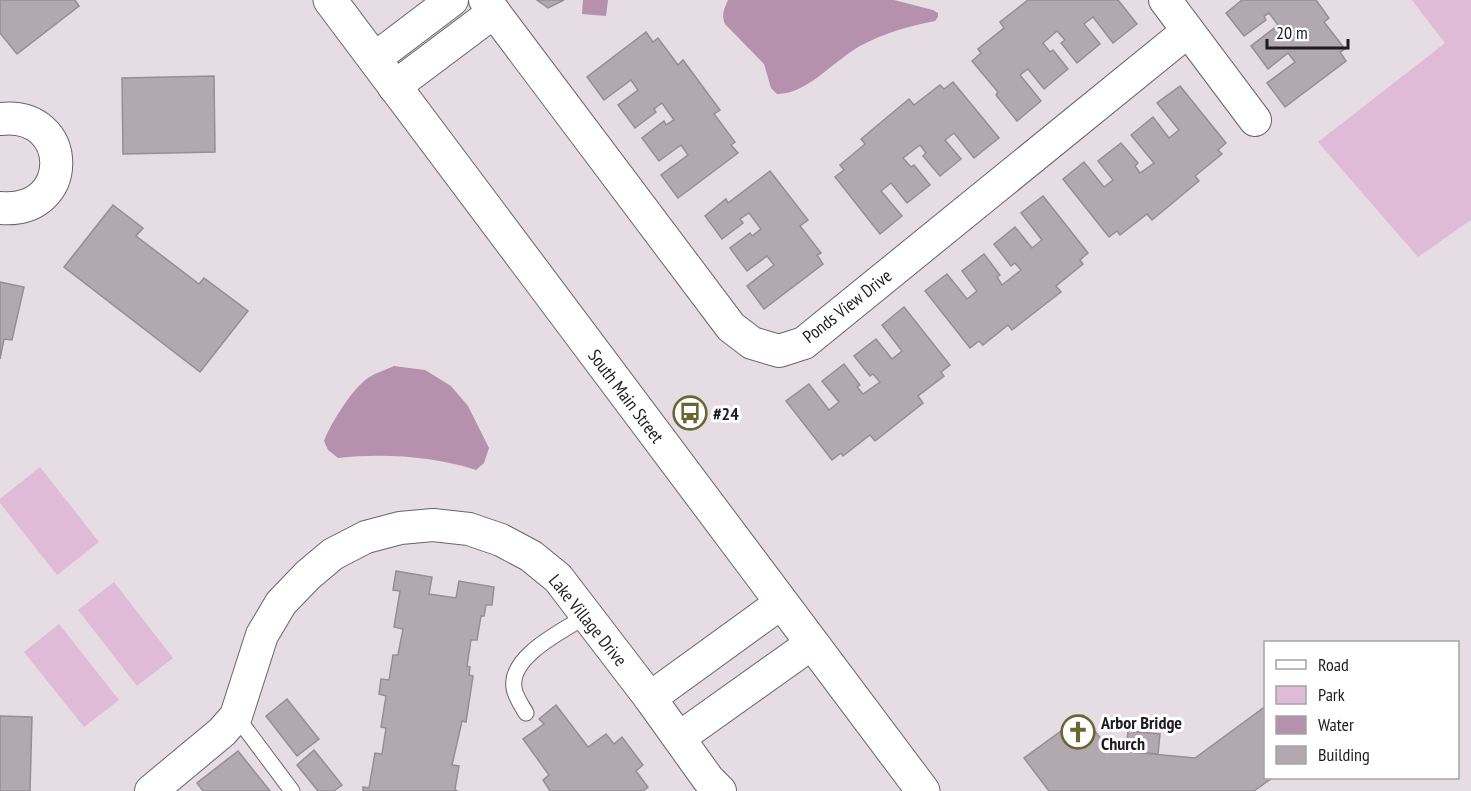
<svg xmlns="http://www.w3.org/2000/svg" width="1471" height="791" viewBox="0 0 1471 791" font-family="'PT Sans Narrow',sans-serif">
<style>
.green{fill:#e0bbd8}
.water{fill:#b591ae}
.building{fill:#b2a9b0;stroke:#978d95;stroke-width:1.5}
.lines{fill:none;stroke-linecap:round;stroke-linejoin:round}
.lane-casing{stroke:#6c636a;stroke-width:17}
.street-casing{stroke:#6c636a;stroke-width:34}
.secondary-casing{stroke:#6c636a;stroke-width:35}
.lane{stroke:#fff;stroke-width:15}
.street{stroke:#fff;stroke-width:32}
.secondary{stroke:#fff;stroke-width:33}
.labels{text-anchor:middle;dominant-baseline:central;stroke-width:6;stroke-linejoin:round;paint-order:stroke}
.street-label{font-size:18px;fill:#1f1c1f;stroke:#fff}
.poi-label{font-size:18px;font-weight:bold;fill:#1f1c1f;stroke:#fff;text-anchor:start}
</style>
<rect width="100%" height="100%" fill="#e6dce4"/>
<g class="green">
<polygon points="1412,0 1471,0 1471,220 1418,257 1318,142 1445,43"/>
<polygon points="40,467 99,542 57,575 0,503 0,499"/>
<polygon points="114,582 173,658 137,686 78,610"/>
<polygon points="59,624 119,700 84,727 24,652"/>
</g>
<g class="water">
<polygon points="583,0 608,0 606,16 582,14"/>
<path d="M728,0H894L933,10L938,13V17L935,21C909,26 884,33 860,46C836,59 806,95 777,94L771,88L764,64L725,24C721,15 724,9 728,0Z"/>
<path d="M394,366L425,370L451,386L468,406L489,448L484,463L476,470C435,456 381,453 338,458L328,450L324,441C331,423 352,389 368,378C375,373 386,370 394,366Z"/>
</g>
<g class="building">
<polygon points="0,0 75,0 79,6 17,54 0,33"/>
<polygon points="537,0 564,0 548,8"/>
<polygon points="1028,0 1118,0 1137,24 1113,43 1093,17 1084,24 1100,44 1077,63 1061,43 1065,40 1057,31 1043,43 1050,52 1053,50 1068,69 1044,89 1028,69 1020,75 1041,101 1017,121 996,95 998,92 972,61 981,53 978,49 1004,28 1000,22"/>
<polygon points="1242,0 1316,0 1329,18 1324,22 1345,49 1340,52 1346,61 1285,107 1267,83 1295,62 1288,53 1268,69 1251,46 1278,25 1269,13 1264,16 1266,20 1244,36 1226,13"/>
<polygon points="646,32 653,42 658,38 678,65 683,60 720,110 714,114 735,142 731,145 738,153 678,198 661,175 688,155 681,145 659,161 642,138 664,121 666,125 674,120 662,103 654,109 656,112 635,128 618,105 638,90 631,80 604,100 587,77"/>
<polygon points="214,76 215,152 123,154 122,78"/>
<polygon points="953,82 999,138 974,158 954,133 945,140 961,159 940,176 923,156 926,153 920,145 903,158 911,167 914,165 930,185 907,203 891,183 881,191 902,216 880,234 835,177 844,170 840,165 865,144 861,139 909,99 914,105 940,85 944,89"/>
<polygon points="1180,86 1226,143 1218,150 1222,154 1195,176 1199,181 1152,220 1147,214 1120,235 1117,231 1109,237 1063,179 1084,162 1104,187 1113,180 1098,161 1121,143 1138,163 1135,166 1140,173 1154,163 1131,135 1153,117 1169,138 1179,130 1157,103"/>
<polygon points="770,171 808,220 800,226 821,253 817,255 823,264 764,309 747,286 774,265 767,256 747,271 730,248 750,233 752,236 761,229 749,213 740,219 743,223 722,239 705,216 726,199 728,203"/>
<polygon points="1043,196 1088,253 1080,260 1083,264 1056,286 1061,292 1012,330 1008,325 983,345 979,341 970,348 925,291 947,274 967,299 977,291 962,271 984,254 1000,275 997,277 1002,285 1021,270 1015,263 1011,266 994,244 1015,227 1032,248 1042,240 1021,213"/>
<polygon points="113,205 143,228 136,236 199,284 204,278 248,311 200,372 64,267"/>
<polygon points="0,282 24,287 12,340 4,339 0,359"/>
<polygon points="904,307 950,365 941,372 944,376 918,396 923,403 875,441 870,435 843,456 841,453 832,460 786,401 809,384 829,410 839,402 822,381 844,364 860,385 857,387 863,394 880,382 873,374 870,376 854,356 876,339 892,359 902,351 882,325"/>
<polygon points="396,571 432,577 429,594 456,598 459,581 494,587 492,605 486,605 484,616 481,616 477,640 471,640 467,666 470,667 469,675 473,676 466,722 462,721 452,765 459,766 455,789 457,791 363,791 363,787 369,788 375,753 382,754 386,728 381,727 386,696 379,694 381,679 389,680 393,655 398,655 403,629 394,627 400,591 393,590"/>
<polygon points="287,699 319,739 297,756 266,716"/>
<polygon points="556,705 588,747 606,734 614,744 622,737 643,765 636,771 648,787 643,791 550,791 543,780 549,775 523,739 544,724 539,719"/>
<polygon points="1266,706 1266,778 1272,778 1254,791 1049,791 1024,758 1083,715 1109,750 1195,758"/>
<polygon points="0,716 32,717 30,791 0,791"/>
<polygon points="1128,731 1160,734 1158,754 1126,751"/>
<polygon points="314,750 342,785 334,791 318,791 297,765"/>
<polygon points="238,751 270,791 203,791 197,783"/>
</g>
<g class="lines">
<g class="lane-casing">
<g id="lane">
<path d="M526,713C522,706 515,696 514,688C509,656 563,631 586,616"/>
<polyline points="236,716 292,791"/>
</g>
</g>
<g class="street-casing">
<g id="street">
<polyline points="485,0 731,327 752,343 779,351 804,343 1188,31"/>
<polyline points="1165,0 1255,120"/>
<polyline points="374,59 452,0"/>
<polyline points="394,87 494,12"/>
<path d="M0,119C74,110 76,215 0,208"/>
<polyline points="650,698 781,603"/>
<polyline points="679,738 811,644"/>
<polyline points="151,791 222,732 236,716 262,635 281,603 308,575 333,554 366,537 400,528 433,525 469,529 501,540 531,556 558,578 650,698 708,779 720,791"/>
</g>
</g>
<g class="secondary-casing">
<polyline id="secondary" points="330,0 923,791"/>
</g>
<use href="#lane" class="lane"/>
<use href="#street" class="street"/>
<use href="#secondary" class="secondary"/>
</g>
<defs>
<g id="bus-ring" transform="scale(1.725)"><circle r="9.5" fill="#fff" stroke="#6a6532" stroke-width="1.5"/><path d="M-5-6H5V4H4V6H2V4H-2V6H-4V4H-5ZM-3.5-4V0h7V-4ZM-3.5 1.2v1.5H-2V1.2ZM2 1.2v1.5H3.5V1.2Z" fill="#6a6532"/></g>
<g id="church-ring" transform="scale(1.725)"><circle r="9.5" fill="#fff" stroke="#6a6532" stroke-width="1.5"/><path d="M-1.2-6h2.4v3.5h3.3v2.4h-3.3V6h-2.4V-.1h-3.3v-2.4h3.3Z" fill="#6a6532"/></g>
</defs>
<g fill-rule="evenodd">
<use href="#bus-ring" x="690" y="413"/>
<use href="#church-ring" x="1078" y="732"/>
</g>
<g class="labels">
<g class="street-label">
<text transform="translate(847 306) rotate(-38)">Ponds View Drive</text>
<text transform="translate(626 396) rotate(53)">South Main Street</text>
<text transform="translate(588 620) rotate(51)">Lake Village Drive</text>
</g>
<g class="poi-label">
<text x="713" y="413">#24</text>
<text x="1101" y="722">Arbor Bridge<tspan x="1101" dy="21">Church</tspan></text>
</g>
</g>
<rect x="1264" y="641" width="195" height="138" fill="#ffffff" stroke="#a5a4a5" stroke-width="1.5"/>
<rect x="1276" y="660" width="30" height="9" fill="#ffffff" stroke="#a5a4a5" stroke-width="1.5"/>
<text x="1318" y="671" font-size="18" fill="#1f1c1f">Road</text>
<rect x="1276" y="686" width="30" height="18" fill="#e0bbd8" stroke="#a5a4a5" stroke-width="1.5"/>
<text x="1318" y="701" font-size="18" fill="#1f1c1f">Park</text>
<rect x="1276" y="716" width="30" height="18" fill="#b591ae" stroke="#a5a4a5" stroke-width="1.5"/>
<text x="1318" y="731" font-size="18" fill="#1f1c1f">Water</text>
<rect x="1276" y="746" width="30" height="18" fill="#b2a9b0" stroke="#a5a4a5" stroke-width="1.5"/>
<text x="1318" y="761" font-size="18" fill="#1f1c1f">Building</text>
<path d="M1267 39v9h81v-9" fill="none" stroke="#1f1c1f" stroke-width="3"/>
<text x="1276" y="39" font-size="18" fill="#1f1c1f" stroke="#ffffff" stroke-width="4.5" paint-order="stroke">20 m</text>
</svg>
